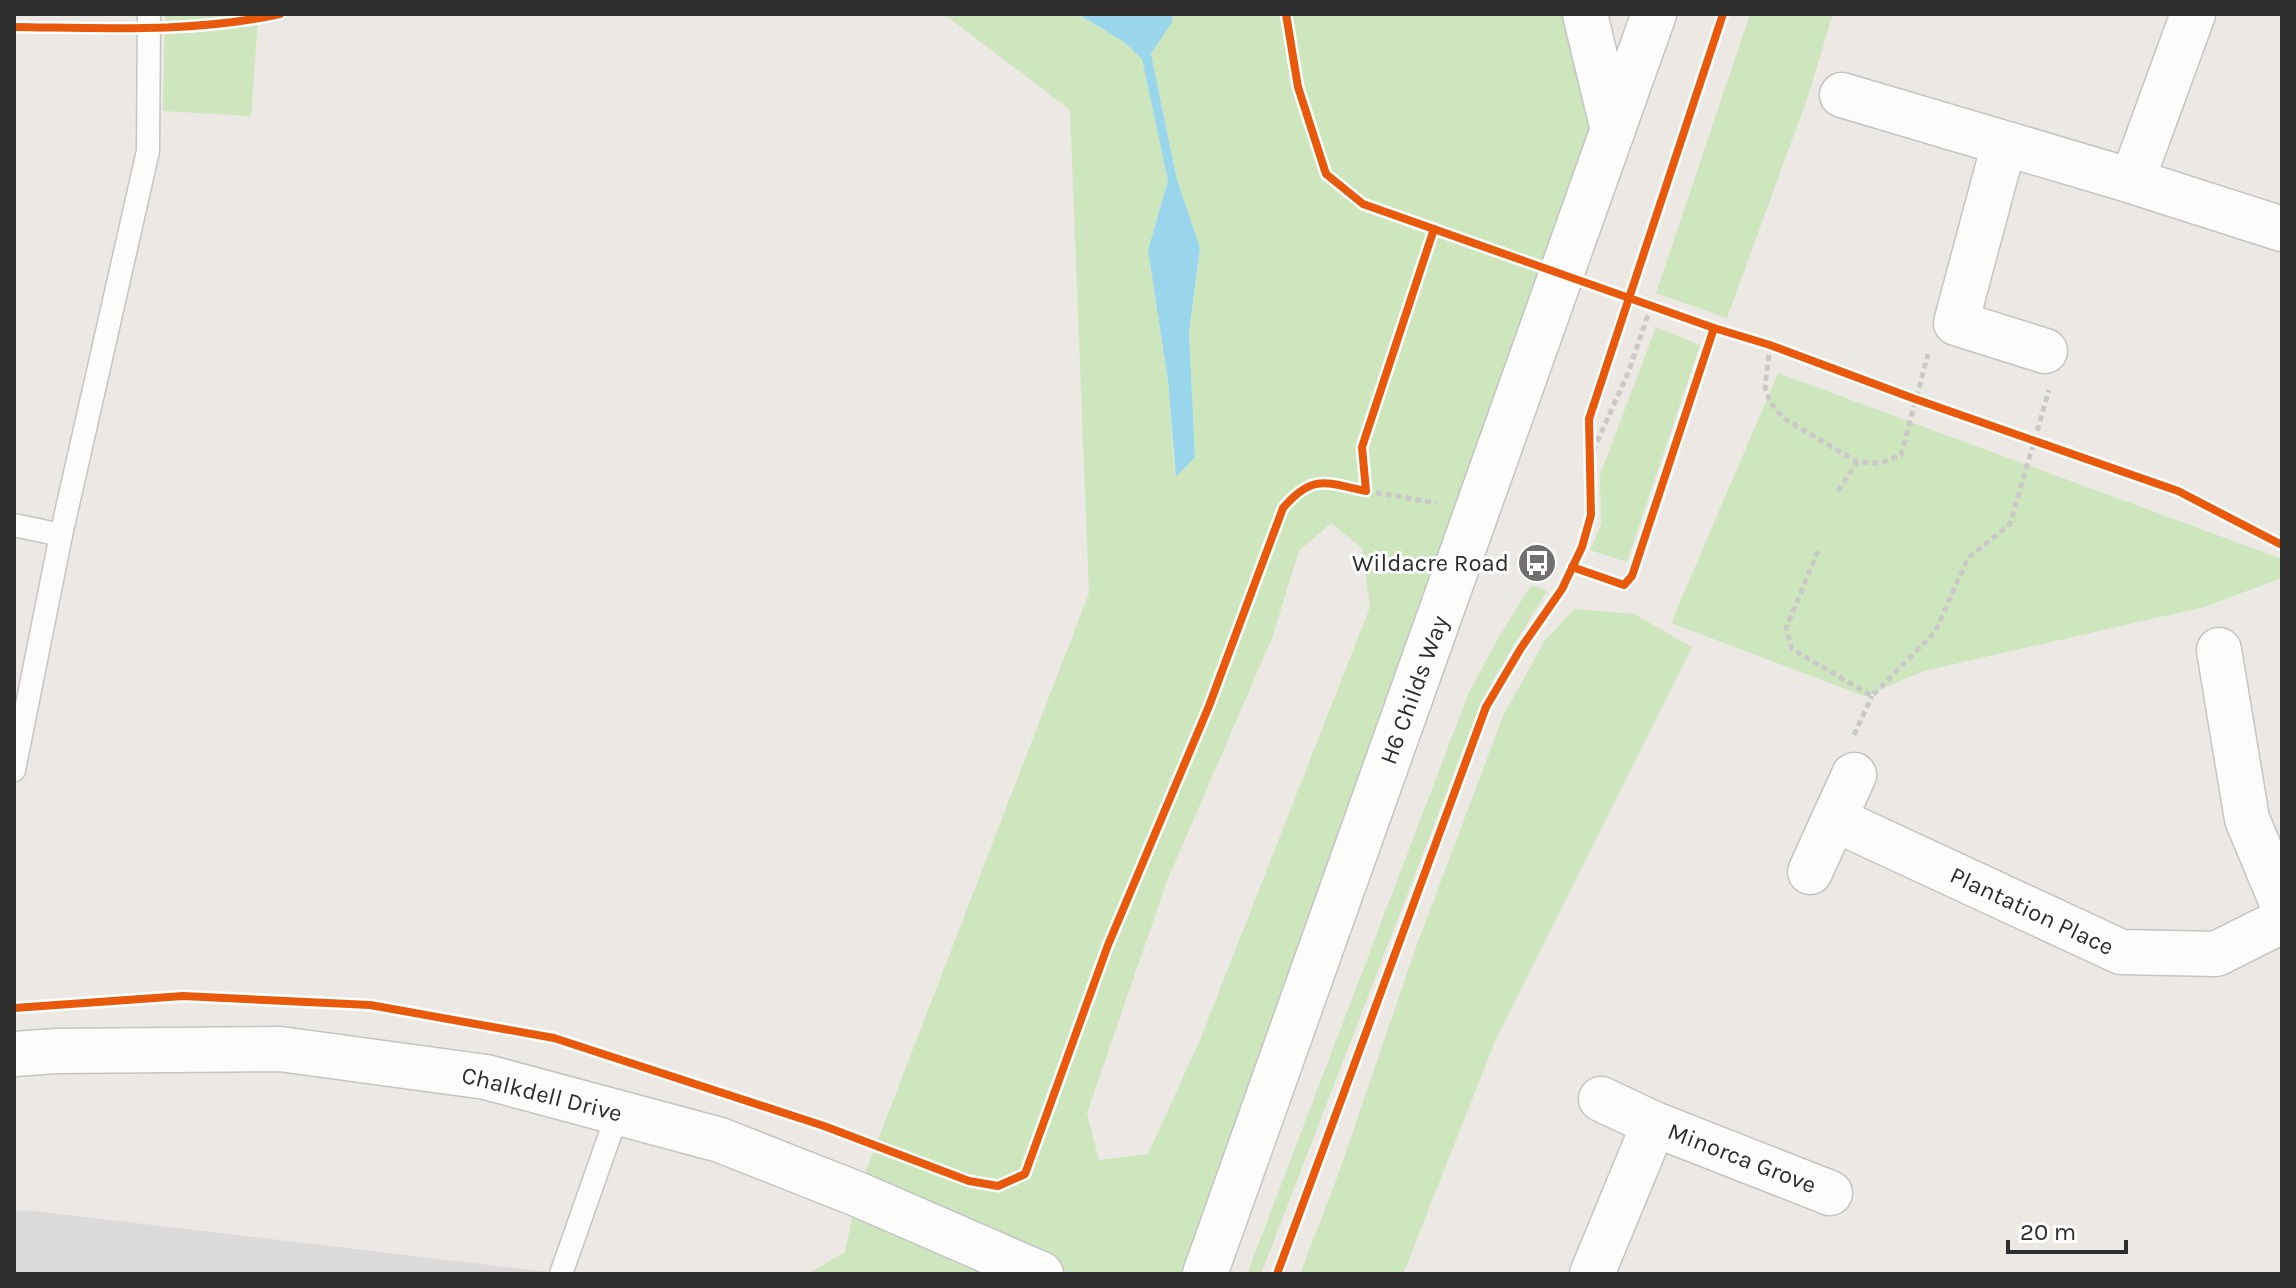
<svg xmlns="http://www.w3.org/2000/svg" width="2296" height="1288" viewBox="0 0 2296 1288" font-family="Karla,sans-serif">
<style>
.industrial{fill:#dcd9db}
.green{fill:#cee6be;fill-rule:evenodd}
.water{fill:#99d6ec}
.lines{fill:none;stroke-linecap:round;stroke-linejoin:round}
.lane-casing{stroke:#c5c4c5;stroke-width:25}
.street-casing{stroke:#c5c4c5;stroke-width:47}
.secondary-casing{stroke:#c5c4c5;stroke-width:47}
.path{stroke:#c9c9c8;stroke-width:5;stroke-dasharray:6 4;stroke-linecap:butt}
.lane{stroke:#fcfcfb;stroke-width:22}
.street{stroke:#fcfcfb;stroke-width:44}
.secondary{stroke:#fcfcfb;stroke-width:44}
.cycleway-casing{stroke:#fff;stroke-width:13}
.cycleway{stroke:#e8590c;stroke-width:8}
.labels{text-anchor:middle;dominant-baseline:central;stroke-width:6;stroke-linejoin:round;paint-order:stroke}
.poi-label{font-size:24px;fill:#2e2e2e;stroke:#fff;text-anchor:end}
.street-label{font-size:24px;fill:#2e2e2e;stroke:#fff}
</style>
<rect width="100%" height="100%" fill="#ece8e4"/>
<polygon class="industrial" points="25,1210 566,1274 14,1274 14,1211"/>
<g class="green">
<polygon points="165,14 280,14 258,19 251,116 163,111"/>
<path d="M944,14H1078L1124,42L1142,58L1168,181L1148,250L1168,381L1175,476L1195,457L1189,332L1200,249L1177,180L1151,54L1172,22V14H1585L1613,130L1205,1274H807L845,1252L857,1194L1089,593L1070,110ZM1331,523L1362,548L1370,607L1200,1040L1148,1154L1099,1160L1087,1113L1167,881L1272,638L1299,551Z"/>
<polygon points="1750,14 1833,14 1807,99 1727,318 1656,293"/>
<polygon points="1656,327 1700,345 1627,562 1590,550 1601,524 1600,475"/>
<polygon points="1778,373 2282,559 2282,578 2204,607 1924,671 1864,696 1671,623"/>
<polygon points="1531,585 1547,591 1496,675 1478,711 1261,1274 1247,1274 1469,692 1500,635"/>
<polygon points="1574,609 1634,614 1692,647 1496,1039 1403,1274 1300,1274 1338,1175 1415,950 1503,716 1544,642"/>
</g>
<polygon class="water" points="1078,14 1172,14 1172,22 1151,54 1177,180 1200,248 1189,332 1195,457 1176,477 1168,381 1148,250 1168,181 1142,59 1124,42"/>
<g class="lines">
<g class="lane-casing">
<g id="lane">
<polyline points="14,525 61,535 148,151 149,14"/>
<polyline points="14,770 61,535"/>
<polyline points="561,1274 618,1112"/>
</g>
</g>
<g class="street-casing">
<g id="street">
<polyline points="1585,14 1613,130"/>
<polyline points="2193,14 2132,181 2282,229"/>
<polyline points="1842,95 2132,181"/>
<polyline points="2004,144 1956,323 2045,351"/>
<polyline points="2219,650 2247,819 2282,903"/>
<polyline points="1854,775 1834,819 2121,952 2216,954 2282,921"/>
<polyline points="1810,872 1834,819"/>
<polyline points="1654,1124 1830,1193"/>
<polyline points="1592,1274 1654,1124 1601,1099"/>
</g>
</g>
<g class="secondary-casing">
<g id="secondary">
<polyline points="14,1054 57,1051 280,1049 486,1077 720,1140 857,1194 1041,1274"/>
<polyline points="1205,1274 1654,14"/>
</g>
</g>
<g class="path">
<polyline points="1770,345 1765,387 1770,402 1783,418 1857,462 1881,463 1901,455 1928,354"/>
<polyline points="1589,460 1628,373 1651,306"/>
<polyline points="1366,491 1436,503"/>
<polyline points="1838,491 1857,462"/>
<polyline points="1818,551 1786,628 1792,649 1872,696 1935,632 1968,558 2010,524 2049,390"/>
<polyline points="1854,735 1872,696"/>
</g>
<use href="#lane" class="lane"/>
<use href="#street" class="street"/>
<use href="#secondary" class="secondary"/>
<g class="cycleway-casing">
<g id="cycleway">
<polyline points="1286,14 1298,87 1326,174 1363,204 1714,328 1770,345 1915,399 2178,491 2282,545"/>
<path d="M14,27C103,28 193,33 280,14"/>
<polyline points="1572,567 1624,585 1632,576 1714,328"/>
<path d="M14,1008L183,996L370,1005L554,1038L824,1126L969,1181L998,1186L1025,1174L1108,945L1209,706L1283,508C1313,473 1326,483 1366,491L1362,447L1434,229"/>
<polyline points="1277,1274 1486,707 1521,648 1562,589 1582,547 1591,515 1589,419 1723,14"/>
</g>
</g>
<use href="#cycleway" class="cycleway"/>
</g>
<defs>
<g id="bus-disc" transform="scale(2)"><circle r="9.5" fill="#706f6e" stroke="#fff"/><path d="M-5-6H5V4H4V6H2V4H-2V6H-4V4H-5ZM-3.5-4V0h7V-4ZM-3.5 1.2v1.5H-2V1.2ZM2 1.2v1.5H3.5V1.2Z" fill="#fff"/></g>
</defs>
<g fill-rule="evenodd">
<use href="#bus-disc" x="1537" y="563"/>
</g>
<g class="labels">
<g class="poi-label">
<text x="1509" y="563">Wildacre Road</text>
</g>
<g class="street-label">
<text transform="translate(1414 690) rotate(-70)">H6 Childs Way</text>
<text transform="translate(2032 911) rotate(25)">Plantation Place</text>
<text transform="translate(542 1094) rotate(14)">Chalkdell Drive</text>
<text transform="translate(1742 1158) rotate(21)">Minorca Grove</text>
</g>
</g>
<rect width="2296" height="1288" fill="none" stroke="#2e2e2e" stroke-width="32"/>
<path d="M2008 1240v12h118v-12" fill="none" stroke="#2e2e2e" stroke-width="4"/>
<text x="2020" y="1240" font-size="24" fill="#2e2e2e" stroke="#ffffff" stroke-width="6" paint-order="stroke">20 m</text>
</svg>
